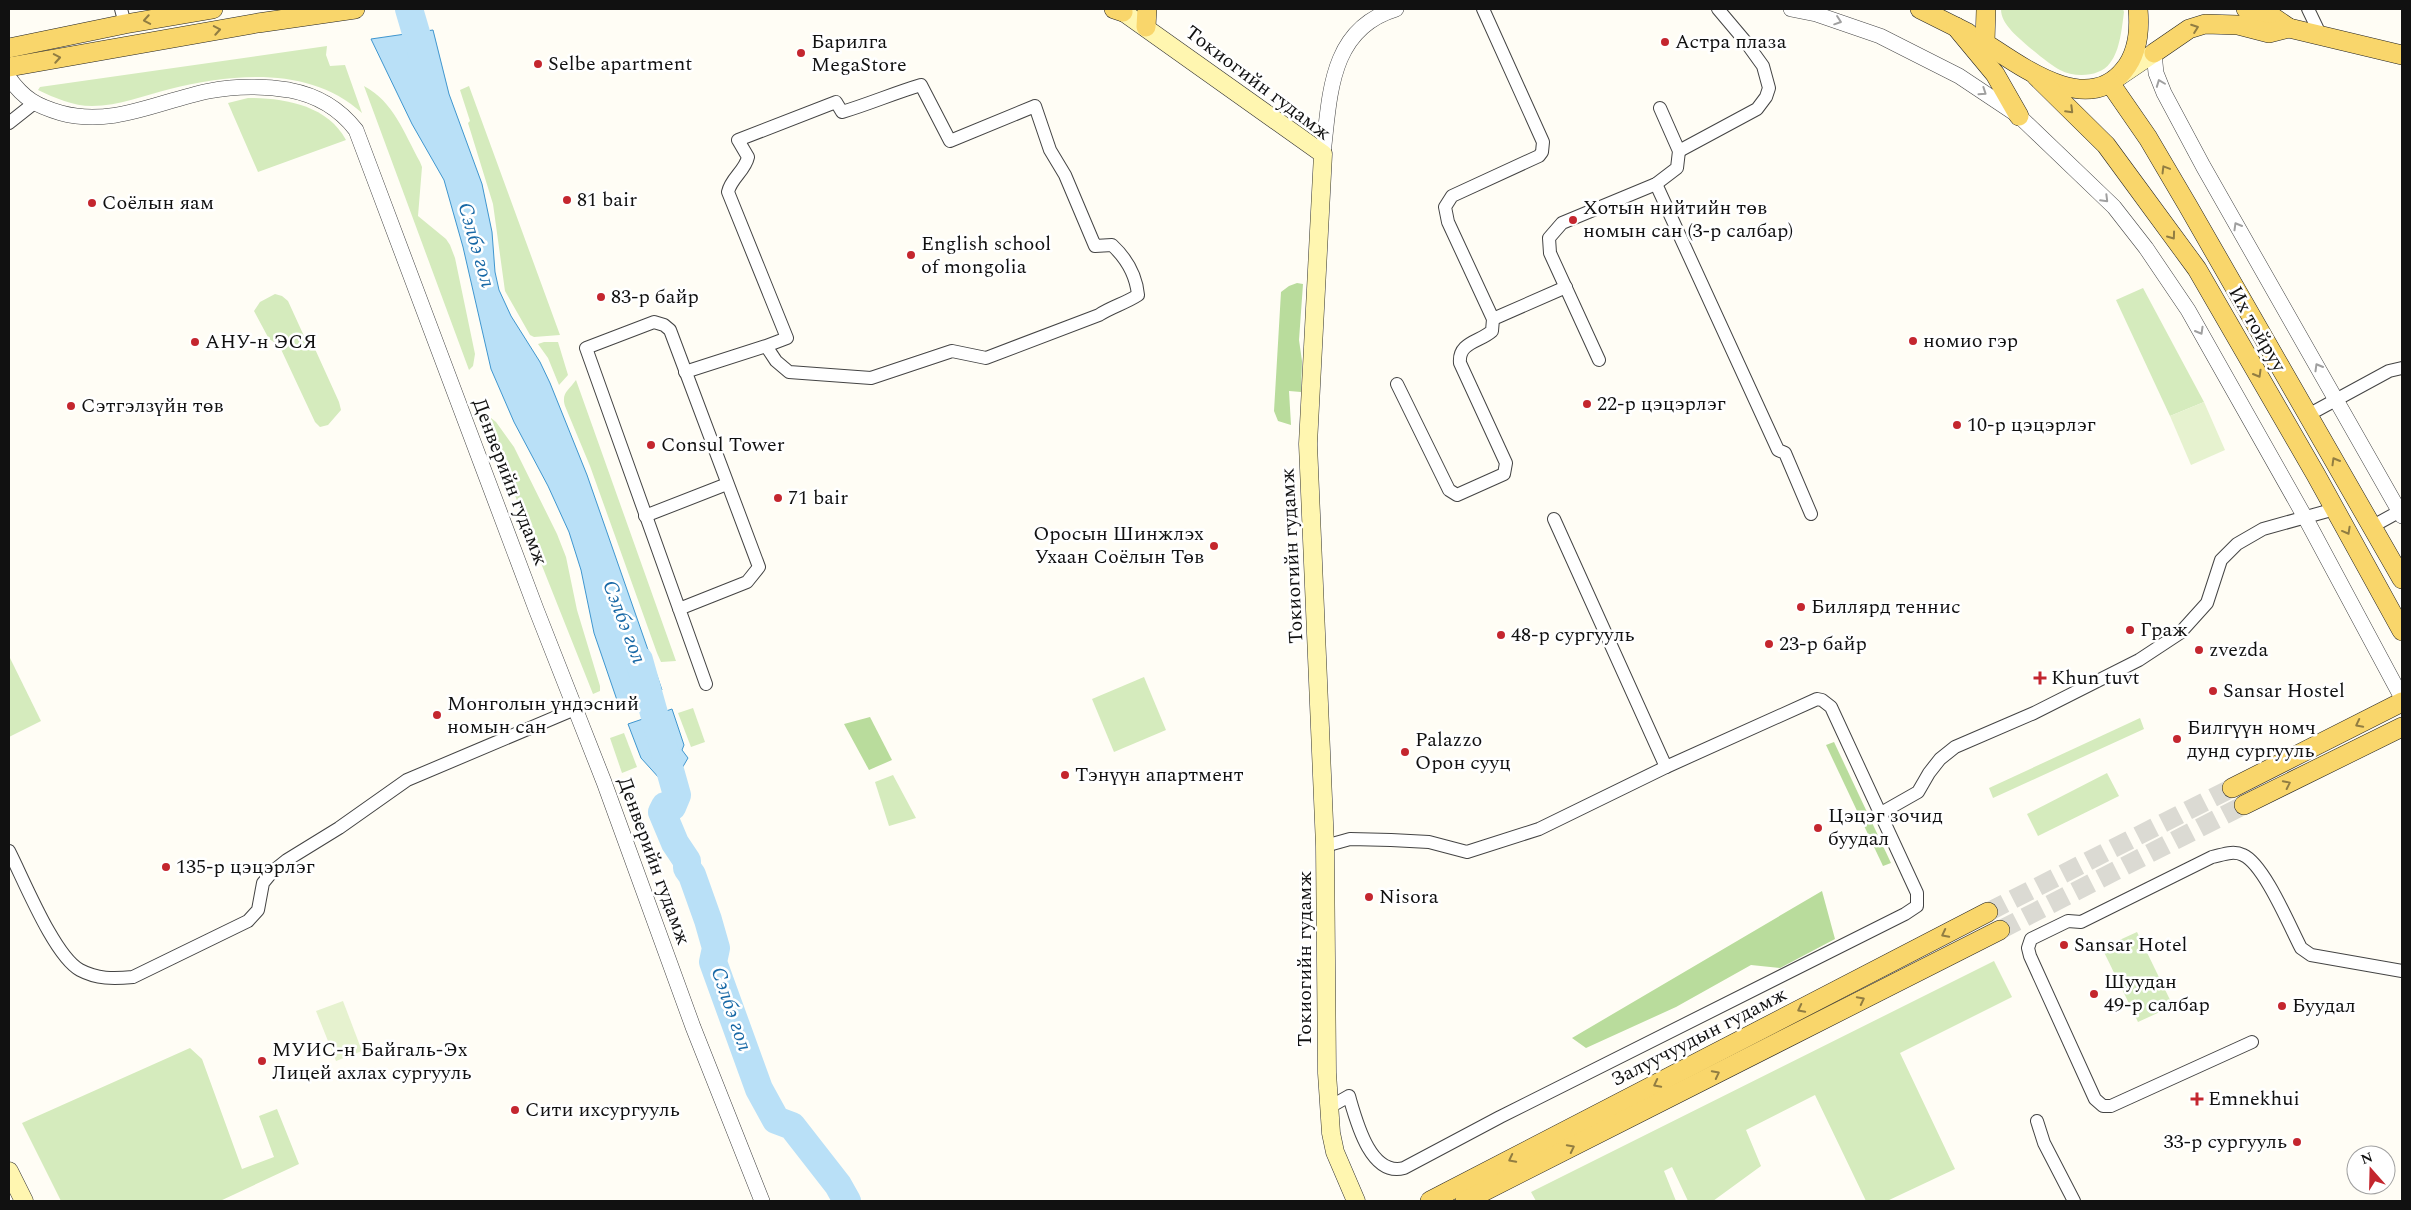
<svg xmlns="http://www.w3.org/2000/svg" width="2411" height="1210" viewBox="0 0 2411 1210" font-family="Spectral,serif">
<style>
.green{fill:#d5ebbd}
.forest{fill:#b9dc9c}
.pitch{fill:#e6f2cf}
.water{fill:#b9e0f7;stroke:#3f96cf}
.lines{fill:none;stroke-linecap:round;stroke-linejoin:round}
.river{stroke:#b9e0f7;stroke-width:28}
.primary-tunnel{stroke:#dbdad3;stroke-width:19;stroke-dasharray:19 9;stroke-linecap:butt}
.minor-casing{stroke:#444;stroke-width:14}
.tertiary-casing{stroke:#444;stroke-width:16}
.secondary-casing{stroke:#333;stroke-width:19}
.primary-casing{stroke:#222;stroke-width:20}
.minor{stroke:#fff;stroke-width:12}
.tertiary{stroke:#fff;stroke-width:15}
.secondary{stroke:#fff6b0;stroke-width:18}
.primary{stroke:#f9d66b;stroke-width:19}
.oneway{stroke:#917d42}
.oneway2{stroke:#a0a0a0}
.poi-dot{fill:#c4262e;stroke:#fff;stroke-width:2}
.labels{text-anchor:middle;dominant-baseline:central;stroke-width:5;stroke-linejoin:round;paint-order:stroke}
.poi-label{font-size:20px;fill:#111;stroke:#fff;text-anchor:start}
.street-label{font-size:20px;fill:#111;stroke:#fff}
.water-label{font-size:21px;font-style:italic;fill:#1768a6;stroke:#fff}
</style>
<rect width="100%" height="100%" fill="#fffdf5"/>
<g class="green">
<path d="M2001,9H2123L2124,12C2122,27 2120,51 2110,63C2100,77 2075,78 2060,70C2050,65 2017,38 2010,29C2005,23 2001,17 2001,9Z"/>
<path d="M327,46L326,55L330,66L345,65L362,113C311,66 233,73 170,89C145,95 119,106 92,106C73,106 55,98 38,90L40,87Z"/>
<path d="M364,86C394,102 404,133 420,162L422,167L418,216L446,239L450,245L455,258L475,354L473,366L469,370Z"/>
<polygon points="469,86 560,335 534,337 530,335 505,291 493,204 468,123 470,121 460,90"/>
<path d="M248,98C284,98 327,105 346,140L258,172L228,103Z"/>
<polygon points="2143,288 2204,402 2170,416 2116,300"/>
<polygon points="275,294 282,296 288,301 309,347 315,349 339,402 341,410 328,425 320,427 315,422 279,345 269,339 254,311 260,302"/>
<polygon points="544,342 558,342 568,375 559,385 548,358 538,344"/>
<path d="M576,380L676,661L661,662L657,653L590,466L565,406C561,393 569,390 576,380Z"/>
<polygon points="485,413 496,422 514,447 557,534 566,557 577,610 600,686 600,691 593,694 527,528"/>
<polygon points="9,656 41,721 9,737"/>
<polygon points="1144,677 1166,730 1114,752 1092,699"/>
<polygon points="693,708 705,742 691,747 678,713"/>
<polygon points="2140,718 2144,729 1993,798 1989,788"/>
<polygon points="624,733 637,767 622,773 610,738"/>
<polygon points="2107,773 2119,796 2038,836 2027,814"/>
<polygon points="893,775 916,818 889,826 875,782"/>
<polygon points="2137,932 2173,1006 2138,1022 2102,948"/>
<polygon points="1994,961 2012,997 1900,1053 1955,1169 1887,1201 1866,1201 1815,1095 1746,1130 1761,1166 1713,1201 1688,1201 1672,1167 1664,1171 1676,1201 1536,1201 1531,1192"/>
<polygon points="190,1048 202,1059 242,1169 274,1157 259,1116 277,1109 299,1164 220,1201 61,1201 22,1123"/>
</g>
<g class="forest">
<polygon points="1297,283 1303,284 1299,340 1302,361 1301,392 1289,391 1291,425 1278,421 1274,411 1281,292 1289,286"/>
<polygon points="870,717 892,760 869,770 844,724"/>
<polygon points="1834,742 1891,863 1883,866 1826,745"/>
<polygon points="1822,891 1835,939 1780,968 1751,965 1676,1007 1586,1048 1572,1038"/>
</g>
<g class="pitch">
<polygon points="2204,402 2225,450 2191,465 2170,416"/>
<polygon points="343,1001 362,1051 336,1061 316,1011"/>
</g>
<g class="water">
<polygon points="433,30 449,94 482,184 492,232 495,272 499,290 511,316 540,362 550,383 587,475 662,690 619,706 594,633 581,570 569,532 548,486 514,422 491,369 463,247 444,180 412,124 371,39"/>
<polygon points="672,709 684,745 682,750 688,758 681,770 676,804 670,796 670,790 641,758 628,724"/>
</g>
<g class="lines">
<g class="river">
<polyline points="409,9 426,67"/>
<polyline points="639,660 677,795 672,807 665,806 662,812 675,843 687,861 687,868 692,875 708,920 716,948 713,962 759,1089 776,1120 792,1126 838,1185 847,1201"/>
</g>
<g class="primary-tunnel">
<polyline points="1988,912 2232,788"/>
<polyline points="2000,930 2244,805"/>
</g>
<g class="minor-casing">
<g id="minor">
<polyline points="121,9 125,24"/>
<polyline points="2308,9 2321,36"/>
<polyline points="9,123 33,104"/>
<polyline points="1679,151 1757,109 1766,97 1769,88 1763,66 1745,41 1718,9"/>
<polyline points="1656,184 1778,450 1785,453 1811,514"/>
<polyline points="1493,319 1566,287"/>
<polyline points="1599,360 1550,253 1549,238 1562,223 1656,184 1677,168 1679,151 1660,108"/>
<path d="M685,372L766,346L776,361L789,372L871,378L952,351L986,358L1099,315C1111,307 1126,303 1138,295C1136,274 1127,259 1112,245L1095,246L1065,175L1050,150L1035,106L950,141L921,85C894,93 869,104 842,112L836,102L738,140L748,157C745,171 731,178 728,192L787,338L766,346"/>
<path d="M1397,384L1449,490L1457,495L1504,474L1506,463L1460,363C1458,342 1480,342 1492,331L1493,319L1448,222L1445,207L1452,196L1539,156L1542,152L1543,142L1483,9"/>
<polyline points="2308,415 2389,371 2402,368"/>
<polyline points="645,516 727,484"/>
<polyline points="1554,519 1666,767"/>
<polyline points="2373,526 2402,510"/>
<polyline points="679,609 747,582 759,567 670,330 664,325 654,322 586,348 706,684"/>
<polyline points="1881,813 1918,792 1929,773 1940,759 1955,747 2034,713 2139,660 2180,633 2207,603 2221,560 2237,544 2263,529 2335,509"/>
<path d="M1325,846L1350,839L1391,840L1429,842L1467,852L1539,829L1666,767L1817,699L1822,700L1831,707L1917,893V906L1905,914L1500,1117L1404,1168C1370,1177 1356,1120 1349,1096L1328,1108"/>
<path d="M9,851C23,878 54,956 80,970C97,979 113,979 133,977L248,921L258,910L263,883L272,872L287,860L339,828L407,780L575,709"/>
<path d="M2252,1042L2111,1106H2103L2095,1099L2030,956L2028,948L2031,939L2068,921L2081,922L2212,857C2222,855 2233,850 2243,855C2264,864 2290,927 2301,948L2311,955L2402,971"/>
<polyline points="2037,1121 2044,1143 2074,1201"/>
</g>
</g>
<g class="tertiary-casing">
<g id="tertiary">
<polyline points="1791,9 1816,14 1880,36 1959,76 2019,116 2114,207 2146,248 2188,310 2306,519 2402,698"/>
<polyline points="2154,53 2156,73 2164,93 2203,166 2402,516"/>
<path d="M9,78C24,99 37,106 61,113C113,127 159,101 209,91C235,86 263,86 289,90C316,95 339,108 356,130L536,609L604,782L693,1027L762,1201"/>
<path d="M1323,154C1330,96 1329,29 1396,9"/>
</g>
</g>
<g class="secondary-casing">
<g id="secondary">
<polyline points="1119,9 1323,154 1308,444 1325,846 1327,1073 1331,1133 1335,1152 1356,1201"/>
<polyline points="2120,76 2154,53"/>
<polyline points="9,1171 24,1201"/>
</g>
</g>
<g class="primary-casing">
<g id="primary">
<polyline points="1114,9 1123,12"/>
<polyline points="1920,9 1968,33"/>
<path d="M1986,9L1985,43C2021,66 2087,117 2124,70C2138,53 2140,31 2138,9"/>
<polyline points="2246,9 2273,17 2289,28 2402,55"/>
<polyline points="1146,27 1147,9"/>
<polyline points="1956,27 1995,74 2019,116"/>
<polyline points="9,48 125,24 213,9"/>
<polyline points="2154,53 2189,29 2205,24 2238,25 2269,33 2289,28"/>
<polyline points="9,67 258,23 355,9"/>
<polyline points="2036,76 2106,145 2197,269 2316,475 2402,631"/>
<polyline points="2110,83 2148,138 2188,206 2402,579"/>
<polyline points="2232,788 2402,702"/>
<polyline points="2244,805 2402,727"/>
<polyline points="1430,1201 1988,912"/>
<polyline points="1465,1201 2000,930"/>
</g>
</g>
<use href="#minor" class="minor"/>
<use href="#tertiary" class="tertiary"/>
<use href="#secondary" class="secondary"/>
<use href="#primary" class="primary"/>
</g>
<defs><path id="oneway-chevron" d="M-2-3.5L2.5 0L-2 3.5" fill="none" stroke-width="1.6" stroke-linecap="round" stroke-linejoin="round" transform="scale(1.25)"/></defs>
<g class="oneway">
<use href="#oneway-chevron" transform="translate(147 20) rotate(170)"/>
<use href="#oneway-chevron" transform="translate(2195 28) rotate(-20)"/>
<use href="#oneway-chevron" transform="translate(217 30) rotate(-10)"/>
<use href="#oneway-chevron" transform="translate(57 58) rotate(-10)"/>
<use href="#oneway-chevron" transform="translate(2070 110) rotate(45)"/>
<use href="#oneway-chevron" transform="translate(2165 169) rotate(-121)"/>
<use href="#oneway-chevron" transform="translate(2172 236) rotate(54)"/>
<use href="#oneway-chevron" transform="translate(2258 374) rotate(60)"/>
<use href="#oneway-chevron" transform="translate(2335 461) rotate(-120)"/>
<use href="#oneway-chevron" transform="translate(2347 531) rotate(61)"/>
<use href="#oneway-chevron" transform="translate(2359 724) rotate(153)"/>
<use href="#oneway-chevron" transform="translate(2287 784) rotate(-26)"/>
<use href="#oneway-chevron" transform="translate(1945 934) rotate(153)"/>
<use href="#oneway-chevron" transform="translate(1861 1000) rotate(-27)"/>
<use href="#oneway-chevron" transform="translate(1801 1009) rotate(153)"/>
<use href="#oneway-chevron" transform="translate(1716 1074) rotate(-27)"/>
<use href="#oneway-chevron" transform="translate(1657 1084) rotate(153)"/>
<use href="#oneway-chevron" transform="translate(1571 1148) rotate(-27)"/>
<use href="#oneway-chevron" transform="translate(1512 1159) rotate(153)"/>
</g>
<g class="oneway2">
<use href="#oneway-chevron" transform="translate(1838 21) rotate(19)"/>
<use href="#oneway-chevron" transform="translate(2160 83) rotate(-111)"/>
<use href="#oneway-chevron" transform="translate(1983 92) rotate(34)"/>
<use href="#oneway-chevron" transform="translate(2105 199) rotate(45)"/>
<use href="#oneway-chevron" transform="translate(2237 226) rotate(-120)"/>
<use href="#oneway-chevron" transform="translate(2200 331) rotate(60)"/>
<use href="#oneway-chevron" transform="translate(2318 367) rotate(-120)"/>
</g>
<g class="poi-dot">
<circle cx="1665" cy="42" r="5"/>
<circle cx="801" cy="53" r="5"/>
<circle cx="538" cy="64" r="5"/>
<circle cx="567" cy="200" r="5"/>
<circle cx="92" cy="203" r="5"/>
<circle cx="1573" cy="220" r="5"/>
<circle cx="911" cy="255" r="5"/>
<circle cx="601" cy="297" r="5"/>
<circle cx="1913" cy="341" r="5"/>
<circle cx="195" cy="342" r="5"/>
<circle cx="1587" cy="404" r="5"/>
<circle cx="71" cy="406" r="5"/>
<circle cx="1957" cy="425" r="5"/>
<circle cx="651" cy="445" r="5"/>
<circle cx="778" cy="498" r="5"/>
<circle cx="1214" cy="546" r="5"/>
<circle cx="1801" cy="607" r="5"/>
<circle cx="2130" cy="630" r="5"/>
<circle cx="1501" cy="635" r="5"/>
<circle cx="1769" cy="644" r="5"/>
<circle cx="2199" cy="650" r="5"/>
<path d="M2037.5 670.5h5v5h5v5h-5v5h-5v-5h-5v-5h5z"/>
<circle cx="2213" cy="691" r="5"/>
<circle cx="437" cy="715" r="5"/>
<circle cx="2177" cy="739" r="5"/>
<circle cx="1405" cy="752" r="5"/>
<circle cx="1065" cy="775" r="5"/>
<circle cx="1818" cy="828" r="5"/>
<circle cx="166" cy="867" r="5"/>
<circle cx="1369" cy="897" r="5"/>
<circle cx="2064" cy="945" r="5"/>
<circle cx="2094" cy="994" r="5"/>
<circle cx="2282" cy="1006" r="5"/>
<circle cx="262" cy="1061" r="5"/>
<path d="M2194.5 1091.5h5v5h5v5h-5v5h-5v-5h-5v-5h5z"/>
<circle cx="515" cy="1110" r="5"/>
<circle cx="2297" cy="1142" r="5"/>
</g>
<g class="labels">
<g class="poi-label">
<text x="811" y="42">Барилга<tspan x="811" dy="23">MegaStore</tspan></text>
<text x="1675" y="42">Астра плаза</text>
<text x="548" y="64">Selbe apartment</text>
<text x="577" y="200">81 bair</text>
<text x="102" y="203">Соёлын яам</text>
<text x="1583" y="208">Хотын нийтийн төв<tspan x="1583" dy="23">номын сан (3-р салбар)</tspan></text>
<text x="921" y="244">English school<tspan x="921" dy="23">of mongolia</tspan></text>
<text x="611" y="297">83-р байр</text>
<text x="1923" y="341">номио гэр</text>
<text x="205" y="342">АНУ-н ЭСЯ</text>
<text x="1597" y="404">22-р цэцэрлэг</text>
<text x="81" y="406">Сэтгэлзүйн төв</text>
<text x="1967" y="425">10-р цэцэрлэг</text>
<text x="661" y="445">Consul Tower</text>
<text x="788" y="498">71 bair</text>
<text x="1204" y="534" text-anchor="end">Оросын Шинжлэх<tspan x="1204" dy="23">Ухаан Соёлын Төв</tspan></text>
<text x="1811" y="607">Биллярд теннис</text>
<text x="2140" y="630">Граж</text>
<text x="1511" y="635">48-р сургууль</text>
<text x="1779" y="644">23-р байр</text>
<text x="2209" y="650">zvezda</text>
<text x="2051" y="678">Khun tuvt</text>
<text x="2223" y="691">Sansar Hostel</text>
<text x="447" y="704">Монголын үндэсний<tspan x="447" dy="23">номын сан</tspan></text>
<text x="2187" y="728">Билгүүн номч<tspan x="2187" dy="23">дунд сургууль</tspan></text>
<text x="1415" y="740">Palazzo<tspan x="1415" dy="23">Орон сууц</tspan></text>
<text x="1075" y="775">Тэнүүн апартмент</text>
<text x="1828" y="816">Цэцэг зочид<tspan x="1828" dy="23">буудал</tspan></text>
<text x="176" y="867">135-р цэцэрлэг</text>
<text x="1379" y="897">Nisora</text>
<text x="2074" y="945">Sansar Hotel</text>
<text x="2104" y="982">Шуудан<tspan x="2104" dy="23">49-р салбар</tspan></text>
<text x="2292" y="1006">Буудал</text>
<text x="272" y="1050">МУИС-н Байгаль-Эх<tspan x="272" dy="23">Лицей ахлах сургууль</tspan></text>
<text x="2208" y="1099">Emnekhui</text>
<text x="525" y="1110">Сити ихсургууль</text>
<text x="2287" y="1142" text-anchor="end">33-р сургууль</text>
</g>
<g class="street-label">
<text transform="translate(1258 83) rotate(37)">Токиогийн гудамж</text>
<text transform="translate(2257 329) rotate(60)">Их тойруу</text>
<text transform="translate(510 482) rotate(69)">Денверийн гудамж</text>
<text transform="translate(1292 556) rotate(-93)">Токиогийн гудамж</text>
<text transform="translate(654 861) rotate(70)">Денверийн гудамж</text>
<text transform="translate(1305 959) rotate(-90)">Токиогийн гудамж</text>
<text transform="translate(1699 1037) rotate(-27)">Залуучуудын гудамж</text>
</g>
<g class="water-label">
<text transform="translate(476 245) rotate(74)">Сэлбэ гол</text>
<text transform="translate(624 622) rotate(69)">Сэлбэ гол</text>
<text transform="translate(731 1009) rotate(71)">Сэлбэ гол</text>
</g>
</g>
<rect width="2411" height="1210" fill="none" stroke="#111111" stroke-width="20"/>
<g transform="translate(2371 1170) rotate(340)"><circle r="24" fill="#ffffff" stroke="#a0a0a0"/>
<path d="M0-4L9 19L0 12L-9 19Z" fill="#c4262e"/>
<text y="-8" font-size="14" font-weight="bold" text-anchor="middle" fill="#111111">N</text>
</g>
</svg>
